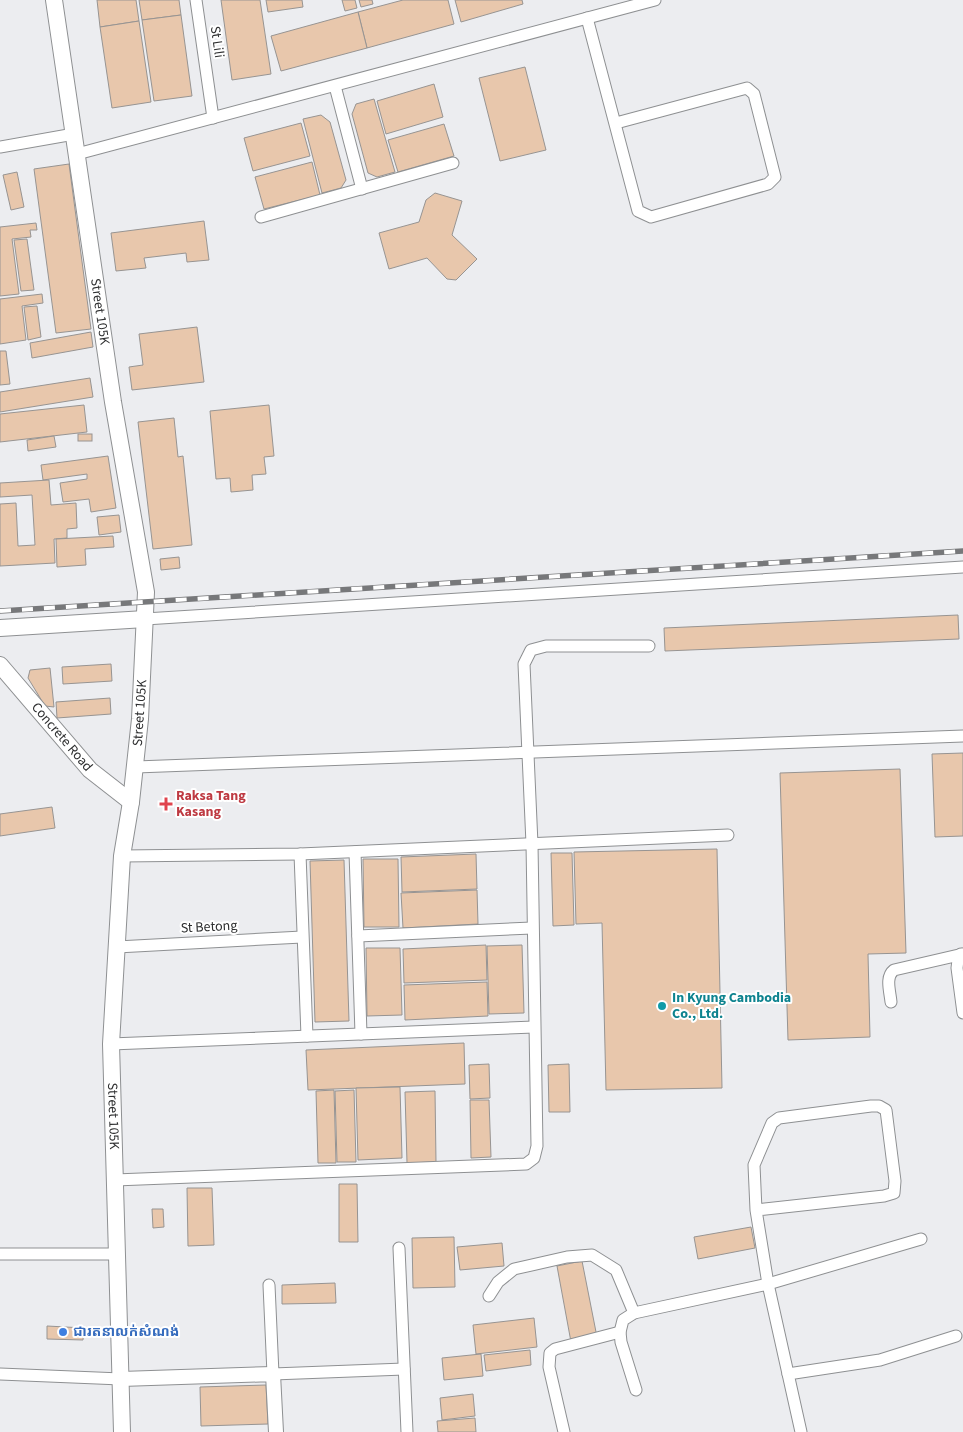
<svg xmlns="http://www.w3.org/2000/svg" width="963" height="1432" viewBox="0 0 963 1432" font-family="'Source Sans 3','Noto Sans Khmer',sans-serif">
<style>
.building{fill:#e8c7ac;stroke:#979492}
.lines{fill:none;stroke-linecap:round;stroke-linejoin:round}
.minor-casing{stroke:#8e9092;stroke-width:13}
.tertiary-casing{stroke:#8e9092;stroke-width:16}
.secondary-casing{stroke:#8e9092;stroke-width:18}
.minor{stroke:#fff;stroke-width:11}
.tertiary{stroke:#fff;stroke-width:14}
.secondary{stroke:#fff;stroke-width:16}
.rail-casing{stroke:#77787a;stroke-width:5.5}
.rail{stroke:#fff;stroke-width:4;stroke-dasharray:11;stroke-linecap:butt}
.health-dot{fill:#e0444e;stroke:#fff;stroke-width:2}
.culture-dot{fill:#0f9aa8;stroke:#fff;stroke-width:2}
.shop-dot{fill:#3f7fe0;stroke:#fff;stroke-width:2}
.labels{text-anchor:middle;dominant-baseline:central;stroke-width:4;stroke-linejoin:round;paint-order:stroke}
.street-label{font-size:14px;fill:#2d2e2f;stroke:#fff}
.health-label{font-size:14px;font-weight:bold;fill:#be3a42;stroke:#fff;text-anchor:start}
.culture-label{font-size:14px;font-weight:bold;fill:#0d838f;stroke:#fff;text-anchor:start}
.shop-label{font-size:14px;font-weight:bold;fill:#366cbe;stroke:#fff;text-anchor:start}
</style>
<rect width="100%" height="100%" fill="#ecedf0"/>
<g class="building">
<polygon points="97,0 136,0 139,21 100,27"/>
<polygon points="139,0 179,0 181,15 142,20"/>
<polygon points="221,0 260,0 271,74 232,80"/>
<polygon points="266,0 302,0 303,7 268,12"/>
<polygon points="342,0 355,0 357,8 345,11"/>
<polygon points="359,0 372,0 373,4 361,7"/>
<polygon points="403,0 448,0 454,24 367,48 358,12"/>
<polygon points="455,0 522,0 523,4 461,22"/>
<polygon points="358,12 367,48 281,71 271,36"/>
<polygon points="181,15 192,96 154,101 142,20"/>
<polygon points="139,21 151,102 112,108 100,27"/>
<polygon points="525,67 546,150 500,161 479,78"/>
<polygon points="434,84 443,117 386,134 377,101"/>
<polygon points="374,99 395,172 377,177 368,173 352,114 356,104"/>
<polygon points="321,115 330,122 346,180 341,188 322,193 303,119"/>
<polygon points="301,123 310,156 253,171 244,138"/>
<polygon points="444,124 454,156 398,172 388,140"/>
<polygon points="312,162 320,195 264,209 255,177"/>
<polygon points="69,164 91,329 56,333 34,169"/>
<polygon points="17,172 24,207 11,210 3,175"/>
<polygon points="435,193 462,201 452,235 477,259 456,280 447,279 427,258 389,269 379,233 419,222 426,200"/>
<polygon points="204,221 209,260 187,262 186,253 144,258 146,268 116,271 111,233"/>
<polygon points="36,223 37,230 30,230 31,237 12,239 19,294 0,296 0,227"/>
<polygon points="27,239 34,290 21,291 14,240"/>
<polygon points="42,294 43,303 22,306 26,340 0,344 0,299"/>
<polygon points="37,306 41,337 28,340 24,307"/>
<polygon points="197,327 204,382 132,390 129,367 143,365 139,334"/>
<polygon points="91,332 93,347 32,358 30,343"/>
<polygon points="0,351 6,351 10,384 0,385"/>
<polygon points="90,378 93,397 0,412 0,392"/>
<polygon points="84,405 87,432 0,442 0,414"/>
<polygon points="269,405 274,456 264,457 266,474 252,475 253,490 231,492 230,478 216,479 210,411"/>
<polygon points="174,418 178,457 183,456 192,545 153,549 138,422"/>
<rect x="78" y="434" width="14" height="7"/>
<polygon points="54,436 56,447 28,451 27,440"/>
<polygon points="108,456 116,508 91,512 89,499 63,502 60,483 87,479 87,474 43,480 41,465"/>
<polygon points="49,480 51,505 76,503 77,528 67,529 67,538 54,539 55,563 0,566 0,504 16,503 18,546 35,545 32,495 0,497 0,483"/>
<polygon points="119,515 121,532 99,535 97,517"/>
<polygon points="113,536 114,547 85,549 86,565 57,567 56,539"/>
<polygon points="179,557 180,568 161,570 160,559"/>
<polygon points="958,615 959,639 665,651 664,628"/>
<polygon points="111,664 112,681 63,684 62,667"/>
<polygon points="50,668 54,707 45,706 28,678 30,670"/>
<polygon points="110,698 111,714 57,718 56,702"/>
<polygon points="963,753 963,836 935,837 932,754"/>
<polygon points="900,769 906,953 868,954 870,1037 788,1040 780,773"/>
<polygon points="52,807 55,828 0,836 0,814"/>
<polygon points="717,849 722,1088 606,1090 602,923 576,924 574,852"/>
<polygon points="551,853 572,853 574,925 553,926"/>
<polygon points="476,854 477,889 402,892 401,857"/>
<polygon points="363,859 398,859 399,927 364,927"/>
<polygon points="344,860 349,1021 315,1022 310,861"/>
<polygon points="477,890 478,924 403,928 401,893"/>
<polygon points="486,945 487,980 404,983 403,949"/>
<polygon points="522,945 524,1013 489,1014 487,946"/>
<polygon points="366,948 400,948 402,1015 367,1016"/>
<polygon points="487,982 488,1016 405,1020 404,985"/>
<polygon points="464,1043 465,1084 308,1090 306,1050"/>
<polygon points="489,1064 490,1098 470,1099 469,1065"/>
<polygon points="569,1064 570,1112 549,1112 548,1065"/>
<polygon points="400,1087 402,1158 358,1160 356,1088"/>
<polygon points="334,1090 336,1163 318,1163 316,1091"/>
<polygon points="354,1090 356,1162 337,1162 335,1091"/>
<polygon points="435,1091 436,1162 407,1163 405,1092"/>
<polygon points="470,1100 489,1100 491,1157 471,1158"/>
<polygon points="339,1184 357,1184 358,1242 339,1242"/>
<polygon points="187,1188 212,1188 214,1245 188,1246"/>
<polygon points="152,1209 163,1209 164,1227 153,1228"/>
<polygon points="751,1227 755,1248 698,1259 694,1237"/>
<polygon points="454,1237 455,1287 413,1288 412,1238"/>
<polygon points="502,1243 504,1266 460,1270 457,1247"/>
<polygon points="582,1261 597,1337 571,1342 557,1266"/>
<polygon points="335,1283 336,1303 282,1304 282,1285"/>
<polygon points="534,1318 537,1347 476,1354 473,1325"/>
<polygon points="47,1326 84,1328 83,1340 47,1339"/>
<polygon points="530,1350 531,1365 486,1371 484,1355"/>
<polygon points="481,1354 483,1376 444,1380 442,1358"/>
<polygon points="266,1385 268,1424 201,1426 200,1387"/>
<polygon points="473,1394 475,1416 442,1420 440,1398"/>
<polygon points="475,1418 476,1432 438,1432 437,1421"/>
</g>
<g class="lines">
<g class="minor-casing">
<g id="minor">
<polyline points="196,0 213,118"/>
<polyline points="587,18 638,211 651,217 768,184 775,177 754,94 747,88 616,123"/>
<polyline points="335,86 362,189"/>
<polyline points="0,147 74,134"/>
<polyline points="77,154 655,0"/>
<polyline points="261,217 453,163"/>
<polyline points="145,619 963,567"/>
<polyline points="136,767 963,736"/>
<polyline points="355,852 361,1034"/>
<polyline points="300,854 307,1036"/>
<polyline points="122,856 300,854 728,835"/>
<polyline points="358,936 532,928"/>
<polyline points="117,947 302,937"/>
<polyline points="961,954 958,960 957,968 963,1013"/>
<path d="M891,1002C890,991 885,977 894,970L963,954"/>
<polyline points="111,1044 534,1027"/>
<polyline points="115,1180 526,1164 534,1158 537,1146 532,844 524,664 531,650 546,646 649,646"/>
<polyline points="756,1210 884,1196 894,1193 895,1181 886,1110 879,1106 871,1106 779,1118 772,1123 754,1165 756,1210 768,1284 801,1432"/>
<polyline points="399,1248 407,1432"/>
<polyline points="0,1254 117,1254"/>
<polyline points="269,1285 273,1374 404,1369"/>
<polyline points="489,1296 498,1282 514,1269 567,1257 592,1255 616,1270 634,1313"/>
<polyline points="0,1374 121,1379"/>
<polyline points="788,1374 880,1360 956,1336"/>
<polyline points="636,1390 621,1342 620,1332 623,1320 634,1313 768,1284 921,1239"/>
<polyline points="564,1432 549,1367 550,1353 555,1349 620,1332"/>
</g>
</g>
<g class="tertiary-casing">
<polyline id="tertiary" points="121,1379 273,1374 276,1432"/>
</g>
<g class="secondary-casing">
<g id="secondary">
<path id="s1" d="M54,0L113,402L146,592L140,719L131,802L122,856L111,1044L122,1432"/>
<polyline points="0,628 145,619"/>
<path id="s2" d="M0,665L90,770L131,802"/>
</g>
</g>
<use href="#minor" class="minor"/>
<use href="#tertiary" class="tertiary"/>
<use href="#secondary" class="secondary"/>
<g class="rail-casing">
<polyline id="rail" points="0,611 963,551"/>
</g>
<use href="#rail" class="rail"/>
</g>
<path class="health-dot" d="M163.5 796.5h5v5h5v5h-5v5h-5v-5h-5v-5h5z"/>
<circle class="culture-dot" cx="662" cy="1006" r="5"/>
<circle class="shop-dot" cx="63" cy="1332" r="5"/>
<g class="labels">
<g class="street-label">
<text transform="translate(217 42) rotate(82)">St Lili</text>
<text stroke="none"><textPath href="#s1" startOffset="315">Street 105K</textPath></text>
<text transform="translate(140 713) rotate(-86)">Street 105K</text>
<text stroke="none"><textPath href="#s2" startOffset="95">Concrete Road</textPath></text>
<text transform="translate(209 927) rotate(-3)">St Betong</text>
<text stroke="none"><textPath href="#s1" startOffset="1125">Street 105K</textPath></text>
</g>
<g class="health-label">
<text x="176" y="796">Raksa Tang<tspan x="176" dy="16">Kasang</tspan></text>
</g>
<g class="culture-label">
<text x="672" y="998">In Kyung Cambodia<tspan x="672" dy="16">Co., Ltd.</tspan></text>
</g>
<g class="shop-label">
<text x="73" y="1332">ជារតនាលក់សំណង់</text>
</g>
</g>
</svg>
